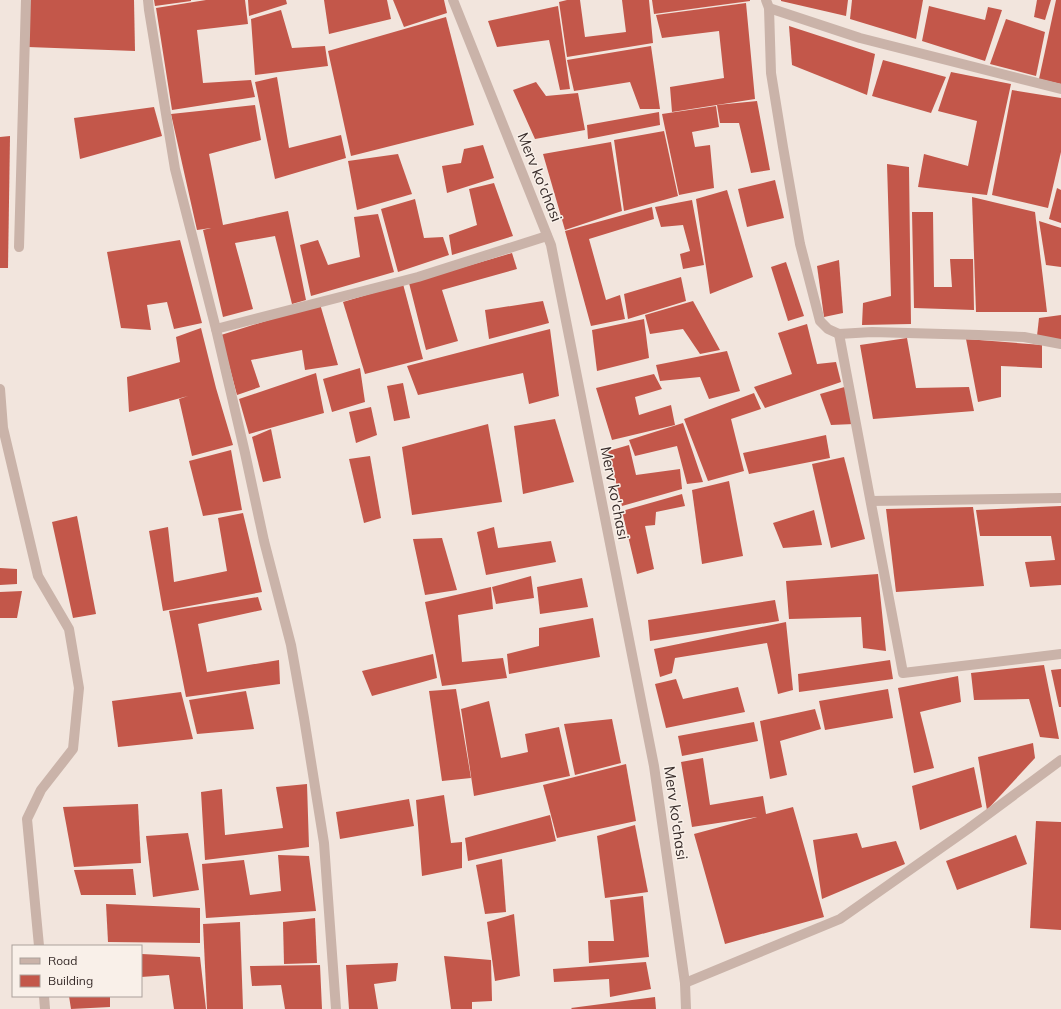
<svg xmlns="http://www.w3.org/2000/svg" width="1061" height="1009" viewBox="0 0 1061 1009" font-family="Mulish,sans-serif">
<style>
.building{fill:#c3574a}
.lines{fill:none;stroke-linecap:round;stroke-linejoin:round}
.minor{stroke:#cab3a9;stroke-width:10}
.labels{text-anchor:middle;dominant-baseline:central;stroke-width:3;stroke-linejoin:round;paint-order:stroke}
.street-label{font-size:15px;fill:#372b29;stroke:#f9f0e9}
</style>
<rect width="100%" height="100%" fill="#f2e5dd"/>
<g class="building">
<polygon points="29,0 134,0 135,51 28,47"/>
<polygon points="154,0 191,0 191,1 155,6"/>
<polygon points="206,0 245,0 248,24 197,30 203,83 251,80 255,97 172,110 156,8"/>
<polygon points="248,0 286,0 287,4 249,16"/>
<polygon points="324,0 387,0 391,19 329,34"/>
<polygon points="393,0 444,0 447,13 404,27"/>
<polygon points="567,0 580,0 585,37 626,32 622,0 649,0 653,43 567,57 559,2"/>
<polygon points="652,0 750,0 750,1 654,14"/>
<polygon points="781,0 848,0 846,16 781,1"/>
<polygon points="852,0 923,0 916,39 850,19"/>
<polygon points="1037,0 1051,0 1045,20 1034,17"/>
<polygon points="1056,0 1061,0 1061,84 1039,79"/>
<polygon points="746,3 755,99 672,112 670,87 724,78 719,31 662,38 656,15"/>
<polygon points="558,6 570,89 560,90 549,40 497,47 488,21"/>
<polygon points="929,6 985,20 988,7 1002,10 985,61 922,41"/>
<polygon points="281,10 292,48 325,46 328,66 255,75 251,19"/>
<polygon points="446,17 474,125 351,156 328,51"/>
<polygon points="1006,19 1045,32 1036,76 990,64"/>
<polygon points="789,26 875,54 867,95 792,65"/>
<polygon points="651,46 660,109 640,109 630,82 574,91 567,60"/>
<polygon points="883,60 946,77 931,113 872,96"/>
<polygon points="951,72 1011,84 987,195 918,187 924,154 968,166 977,121 938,111"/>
<polygon points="277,77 289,148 341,135 346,158 275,179 255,82"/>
<polygon points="536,82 546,96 578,93 585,130 535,139 513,90"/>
<polygon points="1012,90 1061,98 1061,152 1048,208 992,195"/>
<polygon points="757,101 770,170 751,173 739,123 720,123 717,105"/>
<polygon points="255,105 261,140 209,154 223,225 288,211 306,300 292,304 275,236 235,243 253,309 223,317 203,230 211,228 197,230 171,114"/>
<polygon points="716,106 719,127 692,132 695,147 710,145 714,188 679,195 662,114"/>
<polygon points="154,107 162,136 80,159 74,118"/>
<polygon points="659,112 660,125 588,139 587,125"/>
<polygon points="664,131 678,196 624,211 614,140"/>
<polygon points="10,136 8,268 0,268 0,137"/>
<polygon points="611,142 622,211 565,230 543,154"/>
<polygon points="483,145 494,178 447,193 442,166 461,163 464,149"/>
<polygon points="398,154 412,194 357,210 348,161"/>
<polygon points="887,164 909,167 911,324 862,325 863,303 891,296"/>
<polygon points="775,180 784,218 747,227 738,189"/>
<polygon points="494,183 513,236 452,255 449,235 477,225 469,189"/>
<polygon points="1057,188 1061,190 1061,223 1049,219"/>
<polygon points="727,190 753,277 710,294 696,199"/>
<polygon points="972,197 1035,212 1047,312 976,312"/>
<polygon points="415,199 424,238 443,237 449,255 398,272 381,209"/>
<polygon points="692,200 704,265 683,269 680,254 690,251 683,225 661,227 655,207"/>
<polygon points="652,207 654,219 589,239 606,300 620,295 625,319 591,326 565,231"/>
<polygon points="912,212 933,212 934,287 952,287 950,259 973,259 974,310 914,308"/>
<polygon points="378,214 394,272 311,296 300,245 318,240 328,265 360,257 354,217"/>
<polygon points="1039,221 1061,228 1061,267 1046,265"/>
<polygon points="180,240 202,323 174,329 167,302 147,305 151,330 121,328 107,252"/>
<polygon points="512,253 517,269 442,290 458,341 426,350 409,283"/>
<polygon points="839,260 843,313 824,317 817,266"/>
<polygon points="786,262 804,316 788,321 771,267"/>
<polygon points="681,277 686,301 628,319 624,294"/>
<polygon points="403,284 423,359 365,374 343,302"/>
<polygon points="543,301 549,323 489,339 485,310"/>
<polygon points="693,301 720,350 700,354 683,329 650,334 645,315"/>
<polygon points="320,304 338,365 305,370 302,350 251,360 260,387 237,395 221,335"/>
<polygon points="1061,315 1061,341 1037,336 1039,318"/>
<polygon points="644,319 649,358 597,371 592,330"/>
<polygon points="807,324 817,364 836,362 841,382 765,408 754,387 792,374 778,333"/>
<polygon points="201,328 216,388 233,445 192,456 179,399 188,396 129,412 127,377 180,362 176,337"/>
<polygon points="550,329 559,396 529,404 523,373 418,395 407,366"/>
<polygon points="907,338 916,388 969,387 974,411 873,419 860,345"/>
<polygon points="966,339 1042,345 1042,368 1001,366 1001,397 978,402"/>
<polygon points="727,351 740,391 709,399 700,377 660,381 656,365"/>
<polygon points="360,368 365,402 332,412 323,379"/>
<polygon points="316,373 324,413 249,434 239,399"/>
<polygon points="654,374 662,389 635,397 639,415 671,405 675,425 612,440 596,388"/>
<polygon points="403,383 410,418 394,421 387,386"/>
<polygon points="848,386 854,424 831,425 820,394"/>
<polygon points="754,393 761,409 731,419 744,471 708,481 684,419"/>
<polygon points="371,407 377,435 356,443 349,412"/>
<polygon points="555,419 574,482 523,494 514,426"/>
<polygon points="683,423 703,482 687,484 677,446 635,456 629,440"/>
<polygon points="488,424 502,502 412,515 402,447"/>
<polygon points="271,429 281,478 263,482 252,437"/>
<polygon points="826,435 830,458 749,474 743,453"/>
<polygon points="629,445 636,475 680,469 682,489 622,506 608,451"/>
<polygon points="231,450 242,510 203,516 189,461"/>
<polygon points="370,456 381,518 364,523 349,459"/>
<polygon points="844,457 865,539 831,548 812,464"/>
<polygon points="729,481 743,556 702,564 692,490"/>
<polygon points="682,494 685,506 656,512 655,525 645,526 654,569 637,574 622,511"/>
<polygon points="1061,506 1061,585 1030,587 1025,562 1055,560 1051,536 980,536 976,510"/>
<polygon points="973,507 984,586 896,592 886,509"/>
<polygon points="814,510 822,545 783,548 773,523"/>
<polygon points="243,513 262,592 163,611 149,531 168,527 174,582 227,571 218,518"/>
<polygon points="77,516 96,614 73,618 52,522"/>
<polygon points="494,527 498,548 551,541 556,562 486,575 477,532"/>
<polygon points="442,538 457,590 425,595 413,539"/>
<polygon points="0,568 17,569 17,584 0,585"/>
<polygon points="878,574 886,651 863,648 861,617 789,619 786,581"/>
<polygon points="531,576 534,598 496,604 492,587"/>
<polygon points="582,578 588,607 540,614 537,587"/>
<polygon points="491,587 493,609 458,615 462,662 503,658 507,678 442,686 425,602"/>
<polygon points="22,591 17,618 0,618 0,592"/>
<polygon points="258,597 262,610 198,624 207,672 279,660 280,684 186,697 169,611"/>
<polygon points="775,600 779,621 650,641 648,620"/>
<polygon points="593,618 600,657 509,674 507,654 539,646 539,628"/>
<polygon points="786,622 793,690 778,694 767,643 675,658 672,673 660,677 654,649"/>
<polygon points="433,654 437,678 372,696 362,671"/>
<polygon points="890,660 893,679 799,692 798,674"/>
<polygon points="1044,665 1059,739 1040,737 1029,699 974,700 971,673"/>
<polygon points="1061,669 1061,707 1059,707 1051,670"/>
<polygon points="958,676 961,702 920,712 934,768 914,773 898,688"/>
<polygon points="676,679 683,699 738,687 745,712 666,728 655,684"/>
<polygon points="456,689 471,778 442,781 429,691"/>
<polygon points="888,689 893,718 825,730 819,701"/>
<polygon points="246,691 254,729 197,734 189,700"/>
<polygon points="181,692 193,739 118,747 112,701"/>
<polygon points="489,701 501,758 528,752 525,734 559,727 570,776 474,796 461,709"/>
<polygon points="815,709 821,729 780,741 787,775 770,779 760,721"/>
<polygon points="612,719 621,763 575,775 564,724"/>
<polygon points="754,722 758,741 682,756 678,736"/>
<polygon points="1033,743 1035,758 987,810 978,757"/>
<polygon points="703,758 710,805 763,796 766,814 793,807 824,917 725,944 694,834 757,817 692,827 681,762"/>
<polygon points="626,764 636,821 557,838 543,785"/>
<polygon points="974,767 982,807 920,830 912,786"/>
<polygon points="307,784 309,847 205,860 201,792 222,789 225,835 283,828 276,787"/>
<polygon points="444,795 451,843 462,842 462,868 422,876 416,800"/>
<polygon points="409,799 414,826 340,839 336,812"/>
<polygon points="138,804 141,863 74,867 63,807"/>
<polygon points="550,815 556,841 468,861 465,838"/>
<polygon points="1036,821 1061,822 1061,930 1030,928"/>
<polygon points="635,825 648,892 605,898 597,836"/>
<polygon points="188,833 199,890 153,897 146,836"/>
<polygon points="857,833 862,848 896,841 905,864 822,899 813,840"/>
<polygon points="1016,835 1027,864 957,890 946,861"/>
<polygon points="278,855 309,856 316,911 206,918 202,864 244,860 250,895 281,891"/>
<polygon points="502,859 506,912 485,914 476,865"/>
<polygon points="133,869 136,895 81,895 74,870"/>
<polygon points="643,896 649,957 589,963 588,941 614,941 610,900"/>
<polygon points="106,904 200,908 200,943 108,942"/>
<polygon points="514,914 520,976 495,981 487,922"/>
<polygon points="315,918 317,963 284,964 283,922"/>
<polygon points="240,922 243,1009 207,1009 203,924"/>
<polygon points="142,954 200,957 206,1009 174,1009 169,975 141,977"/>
<polygon points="444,956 491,960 492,1001 472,1002 472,1009 451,1009"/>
<polygon points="646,962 651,989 610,997 609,979 554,982 553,969"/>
<polygon points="398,963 396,981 374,984 378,1009 349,1009 346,965"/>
<polygon points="320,965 322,1009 285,1009 281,985 252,986 250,966"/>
<polygon points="69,996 110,996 110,1007 71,1009"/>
<polygon points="655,997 656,1009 572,1009 571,1008"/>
</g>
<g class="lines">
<g class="minor">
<polyline points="148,0 149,10 175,169 216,329 245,453 264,541 291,645 304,718 324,843 336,1009"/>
<polyline points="453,0 551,245 654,766 685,983 686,1009"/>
<polyline points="766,0 769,8 771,73 783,147 800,244 820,321 828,329 839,334 872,332 979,335 1024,337 1061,344"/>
<polyline points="769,8 860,38 1061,89"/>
<polyline points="19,247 26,0"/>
<polyline points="216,329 418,277 547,236"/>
<polyline points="839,334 903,673 1061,654"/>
<polyline points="0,389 3,428 38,576 69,629 79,688 73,749 41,790 27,819 39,946"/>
<polyline points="871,501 1061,498"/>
<polyline points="685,983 840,919 968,829 1061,760"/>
<polyline points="44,996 45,1009"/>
</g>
</g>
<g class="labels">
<g class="street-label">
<text transform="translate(540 177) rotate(68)">Merv ko'chasi</text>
<text transform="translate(615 493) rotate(79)">Merv ko'chasi</text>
<text transform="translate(676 813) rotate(82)">Merv ko'chasi</text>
</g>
</g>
<rect x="12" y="945" width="130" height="52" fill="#f9f0e9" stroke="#aba19c"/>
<rect x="20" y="958" width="20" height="6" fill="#cab3a9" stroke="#aba19c"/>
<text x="48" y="965" font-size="12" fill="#372b29">Road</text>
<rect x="20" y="975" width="20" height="12" fill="#c3574a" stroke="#aba19c"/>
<text x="48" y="985" font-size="12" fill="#372b29">Building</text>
</svg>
